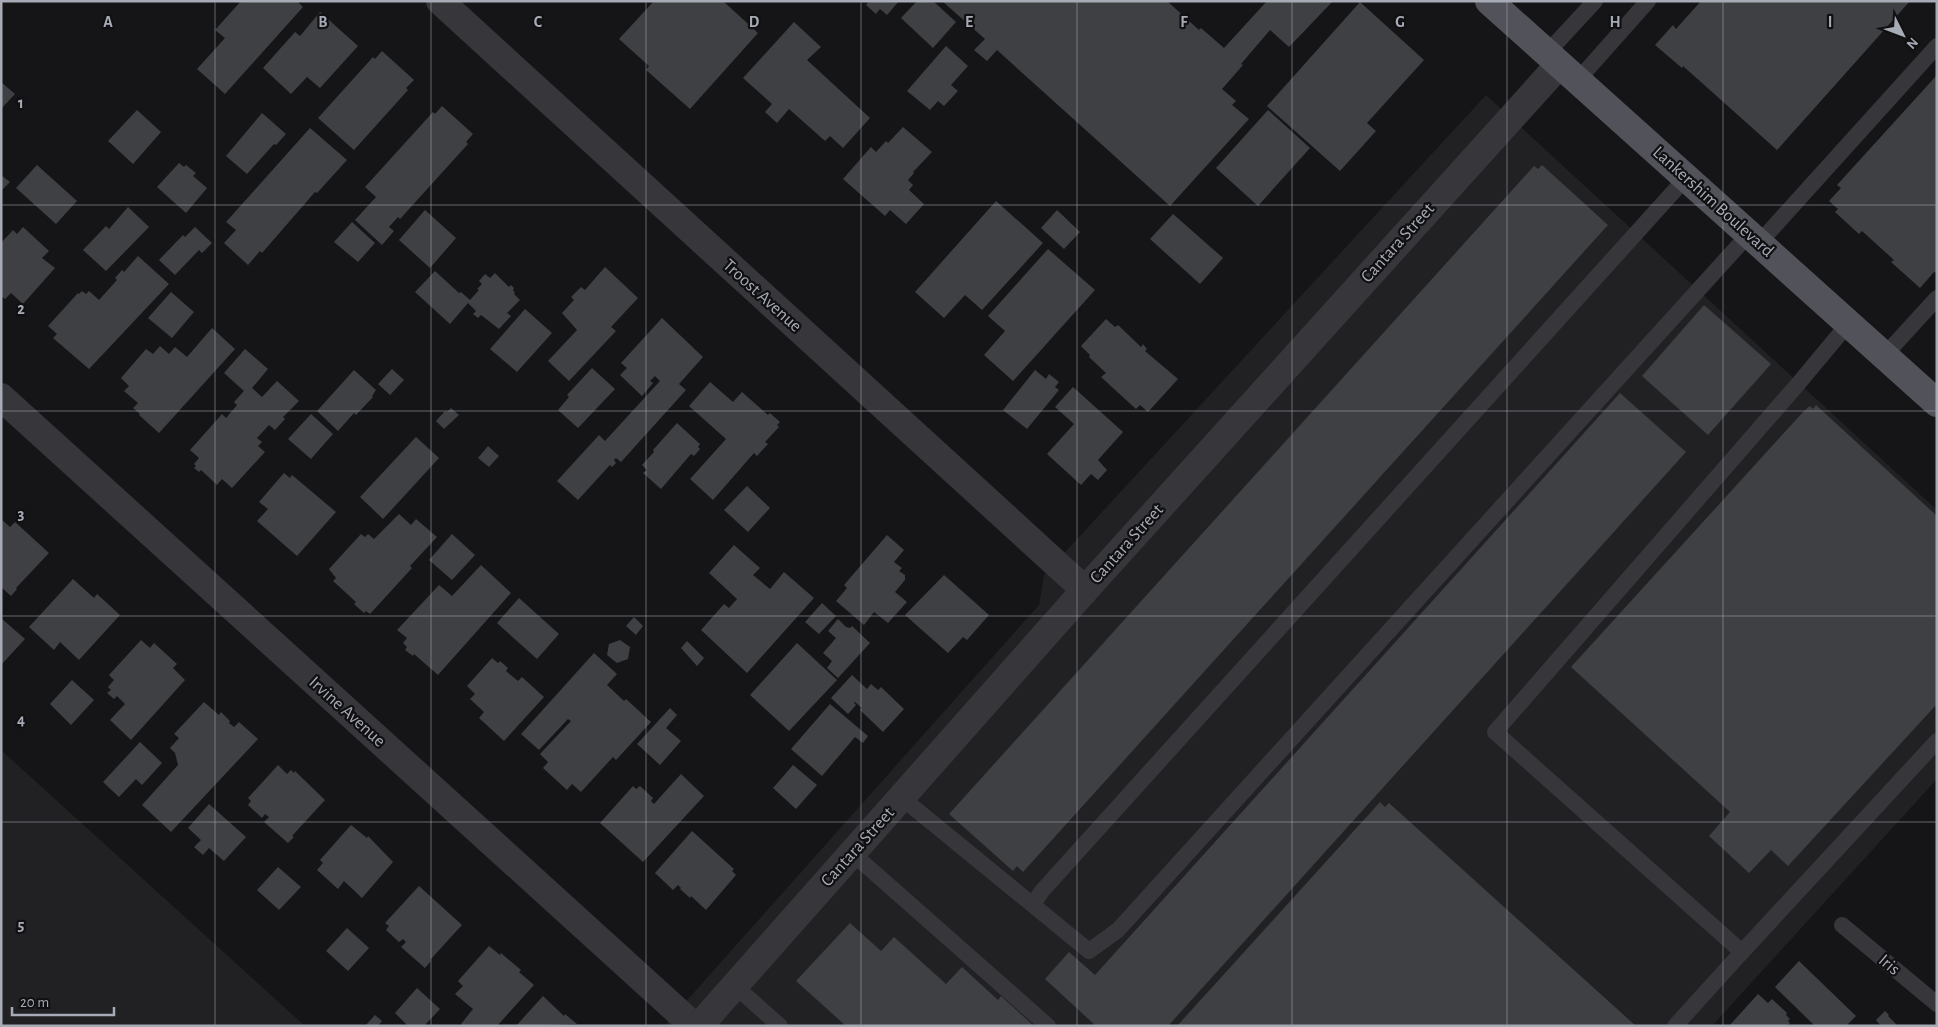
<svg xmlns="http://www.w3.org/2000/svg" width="1938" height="1027" viewBox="0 0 1938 1027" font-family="'Alegreya Sans',sans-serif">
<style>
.built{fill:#212123}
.building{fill:#3f4044}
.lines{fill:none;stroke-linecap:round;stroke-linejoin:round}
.service{stroke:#36363b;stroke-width:16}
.minor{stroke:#36363b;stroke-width:28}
.primary{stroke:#52535a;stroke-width:28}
.grid{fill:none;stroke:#a7abb6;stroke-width:1;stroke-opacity:0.55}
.labels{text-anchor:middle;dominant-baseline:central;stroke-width:4.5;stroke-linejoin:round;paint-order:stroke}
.street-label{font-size:18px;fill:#a7abb6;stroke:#101012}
.grid-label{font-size:16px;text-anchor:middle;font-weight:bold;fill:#a7abb6;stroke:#101012;stroke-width:4.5;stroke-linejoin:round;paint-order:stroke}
</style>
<rect width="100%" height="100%" fill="#151517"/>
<g class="built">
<polygon points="1486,95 1937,510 1937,779 1712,1026 664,1026 1039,605 1044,575"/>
<polygon points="1,750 305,1026 1,1026"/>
</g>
<g class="building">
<polygon points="241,1 297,1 303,7 225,94 197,69 225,38 215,30"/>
<polygon points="654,1 723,1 758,33 690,109 646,70 649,66 619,39"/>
<polygon points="869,1 899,1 887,15 880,9 876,14 866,5"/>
<polygon points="917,1 933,1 956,22 933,48 901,18"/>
<polygon points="942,1 1167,1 1199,30 1201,28 1224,48 1267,1 1333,1 1289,47 1270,30 1241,64 1243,65 1222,89 1236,101 1232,105 1249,119 1170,206 997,50 987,61 974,50 985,39"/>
<polygon points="1701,1 1910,1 1777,150 1683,66 1682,68 1655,45 1673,25 1676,29"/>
<polygon points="1360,2 1424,60 1367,123 1376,131 1340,171 1267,106"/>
<polygon points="320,12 358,46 320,88 307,77 291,94 263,68 295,32 300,36"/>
<polygon points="794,22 821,47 807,60 870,118 843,148 830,136 825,141 789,109 777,123 765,112 772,104 743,78"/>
<polygon points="946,46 968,66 951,85 958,91 944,106 938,101 930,110 907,91"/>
<polygon points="382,51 414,80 406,88 408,90 354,150 318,118 373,57 375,59"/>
<polygon points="1937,75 1937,273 1934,272 1920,288 1891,262 1894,260 1862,231 1859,234 1835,212 1838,209 1829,201 1841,188 1837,185"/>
<polygon points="1,82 15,94 1,109"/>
<polygon points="442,106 473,134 466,142 468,144 400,219 398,217 389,227 394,231 382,245 355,220 376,197 365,187 433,112 435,114"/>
<polygon points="137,110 161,132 133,164 108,141"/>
<polygon points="1268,110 1310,148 1258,206 1216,168"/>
<polygon points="262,113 286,134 276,145 274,144 247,174 226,156"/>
<polygon points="903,127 932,152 913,172 914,173 908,180 913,185 909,190 924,204 906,224 890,210 885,216 843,179 871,147 876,152 886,141 888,143"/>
<polygon points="310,128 347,160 317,193 315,192 262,253 260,251 248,265 224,243 236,230 226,222"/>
<polygon points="179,163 184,167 186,165 196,173 193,176 207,188 186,213 157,187"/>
<polygon points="37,165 77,201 56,224 16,188"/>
<polygon points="1542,165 1608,225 1023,872 1017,866 1013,871 949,814 1534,166 1538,169"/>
<polygon points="1,175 10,182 1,191"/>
<polygon points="996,201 1043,243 982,310 965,295 944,318 915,292"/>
<polygon points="128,207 149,227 106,271 83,250 106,226 109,229"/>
<polygon points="425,210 456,238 430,268 399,240"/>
<polygon points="1057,210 1080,232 1064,249 1041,228"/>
<polygon points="1173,214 1223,258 1200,284 1150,239"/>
<polygon points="352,222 375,243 358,262 334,242"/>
<polygon points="23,227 49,251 42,258 55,268 23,304 11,293 5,299 1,296 1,243 13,230 17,234"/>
<polygon points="195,227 212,243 202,253 199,250 175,275 159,260 183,235 185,237"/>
<polygon points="1048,249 1095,290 1013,381 984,355 1005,331 988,316"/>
<polygon points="138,256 169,284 89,369 53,338 57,334 48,326 78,293 79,294 82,291 86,294 89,291 99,300 117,280 115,278 122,270 124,272"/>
<polygon points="605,267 638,298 611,327 616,331 569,381 548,361 577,330 562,313 574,300 571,297 581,287 585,290"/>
<polygon points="435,271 459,293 461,292 470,300 479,290 477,289 482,284 479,281 485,274 490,278 495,273 509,287 511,285 514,288 513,290 515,293 514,294 520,300 507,313 511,316 499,329 481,315 478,318 473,314 476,311 468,303 450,324 415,292"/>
<polygon points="171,292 194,312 172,338 148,318"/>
<polygon points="1704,305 1771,364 1708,435 1642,376"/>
<polygon points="525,309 552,333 517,372 490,349"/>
<polygon points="662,318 703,357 679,384 686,390 621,462 616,458 614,460 616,463 612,467 610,465 578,500 557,481 599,435 605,441 660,381 655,376 650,381 653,383 642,396 620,375 627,368 621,363"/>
<polygon points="1106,319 1115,327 1118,325 1141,347 1143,344 1147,349 1145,351 1178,379 1148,412 1140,405 1136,409 1101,377 1106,373 1089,357 1090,355 1081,346"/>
<polygon points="212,328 235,349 159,433 139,415 140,414 133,408 138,403 124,391 129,386 121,378 146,349 153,354 160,346 169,354 175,347 187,357"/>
<polygon points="245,349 268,369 252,388 262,397 277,381 299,401 283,417 285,419 275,430 269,425 257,438 262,442 258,446 265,452 232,488 222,479 217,485 201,470 199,472 194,468 196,466 194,464 199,458 190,450 222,414 226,418 237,405 234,402 244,391 224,373"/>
<polygon points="592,368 615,389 578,428 558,410 569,397 567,395"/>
<polygon points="392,369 404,380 390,395 378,384"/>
<polygon points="354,370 376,390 372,396 373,397 356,415 354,413 338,431 317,411"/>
<polygon points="1035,370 1046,379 1049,374 1059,382 1055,387 1059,390 1027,429 1003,410"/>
<polygon points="710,382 733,402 742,392 768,415 770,413 780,422 777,425 779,427 765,442 768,444 757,456 754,453 713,500 690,479 726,439 689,406"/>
<polygon points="1073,387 1123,432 1098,460 1107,470 1098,480 1091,474 1081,485 1047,454 1074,424 1055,407"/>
<polygon points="1620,393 1686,452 1168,1026 1096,1026 1045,979 1069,952 1095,975"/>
<polygon points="1816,405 1937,516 1937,704 1788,866 1771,850 1749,873 1709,836 1730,812 1571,667 1804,411 1810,406 1813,409"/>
<polygon points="451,408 459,415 444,429 436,421 445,411 447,412"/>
<polygon points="311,414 333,434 311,459 288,439"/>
<polygon points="677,423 700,444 698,447 700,449 694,456 691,454 661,489 643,473 647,470 642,465 654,452 653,450"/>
<polygon points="416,437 439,458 383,519 360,497"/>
<polygon points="488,446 499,456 489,467 478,458"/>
<polygon points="284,473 290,478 292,475 336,512 297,556 257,521 268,509 259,502"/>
<polygon points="747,486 770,508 748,532 724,510"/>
<polygon points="399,514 411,525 416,519 437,537 410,566 412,568 370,614 366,611 364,613 354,604 356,602 333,581 336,578 329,569 361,534 365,537 368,534 374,539"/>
<polygon points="1,519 10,527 15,522 49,553 16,588 17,589 11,596 1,587"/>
<polygon points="452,534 475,555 452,580 429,560"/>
<polygon points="887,535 904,550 894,562 902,568 899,571 905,575 905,580 895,592 907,602 888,623 874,612 864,625 836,601 847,588 844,585"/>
<polygon points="734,545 760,568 753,575 770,589 784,572 814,598 747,673 701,630 724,604 729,608 737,599 709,573"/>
<polygon points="481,565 511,593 438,675 414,654 413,656 405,650 407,647 403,643 407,638 397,630 439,585 452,596"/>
<polygon points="944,575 989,615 967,640 963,637 948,653 905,615"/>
<polygon points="73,579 94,598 97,594 120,615 79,660 60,642 54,650 29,627"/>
<polygon points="519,598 559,634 537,659 497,623"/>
<polygon points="822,603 836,616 819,634 805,622"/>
<polygon points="634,617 643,626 636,635 626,626"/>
<polygon points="1,618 25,639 1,665"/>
<polygon points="838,619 846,627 850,628 852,626 870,643 838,678 827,668 832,661 823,653 836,638 828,631"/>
<polygon points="141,640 150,648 154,643 177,664 173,668 185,680 131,740 110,720 125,704 117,696 114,699 107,693 111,690 108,687 114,680 109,675"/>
<polygon points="620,640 630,647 628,659 617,663 607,655 609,644"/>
<polygon points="687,641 704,658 697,666 681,648"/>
<polygon points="797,643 837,680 789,731 750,695"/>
<polygon points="594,653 617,674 607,685 624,701 626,699 651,722 616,760 613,757 581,792 572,784 567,790 543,768 548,762 540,754 571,721 568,719 539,750 521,734"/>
<polygon points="492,658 498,663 500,661 508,668 506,671 518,681 522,677 544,697 504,741 479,718 484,712 470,699 475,694 467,686"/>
<polygon points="852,675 867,689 871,684 878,690 881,687 904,709 883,732 860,710 862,708 855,702 854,703 856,705 848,714 831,698"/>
<polygon points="72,680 94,700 71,725 50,704"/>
<polygon points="204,702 219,715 221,712 230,721 229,723 234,727 239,722 258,739 171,832 142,805 178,765 175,753 170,748 179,738 174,734"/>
<polygon points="830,704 868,736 863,743 855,737 822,776 791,749"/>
<polygon points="670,708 677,715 666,728 681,741 660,765 637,744"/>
<polygon points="140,742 162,763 142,785 136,779 119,797 103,782"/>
<polygon points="278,765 287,774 291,770 294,773 295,771 325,800 292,836 294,837 288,843 264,822 269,817 265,814 262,818 248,805 251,801 248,798"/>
<polygon points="793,765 817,785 796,809 773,788"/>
<polygon points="681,774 704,796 643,862 600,823 633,786 636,789 640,786 653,798 651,801 654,804"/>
<polygon points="1380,802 1385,807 1389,803 1636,1026 1177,1026"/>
<polygon points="209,804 246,837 224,861 209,848 203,855 194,847 201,840 188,828"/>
<polygon points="351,825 367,838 368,836 393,862 362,898 344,881 338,889 317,870 323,863 320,860"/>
<polygon points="692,831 734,869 732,871 736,875 706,910 691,896 690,898 680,889 681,888 678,885 673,890 655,873"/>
<polygon points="278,867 301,887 279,910 257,890"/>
<polygon points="419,886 462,925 430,960 431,961 425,968 401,947 406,942 403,939 399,942 386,930 389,926 385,923"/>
<polygon points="850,923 881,951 894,937 946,984 962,967 998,1000 1001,996 1034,1026 846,1026 796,981"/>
<polygon points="347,928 369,948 348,971 326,951"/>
<polygon points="489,946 500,955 501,953 521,970 519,972 534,985 497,1026 463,1026 461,1024 473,1009 455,994 463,986 458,981"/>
<polygon points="1799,961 1856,1016 1846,1026 1815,1026 1775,987"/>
<polygon points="417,988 440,1009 424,1026 408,1026 395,1013"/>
<polygon points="1758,994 1768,1003 1772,999 1787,1013 1786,1015 1790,1019 1788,1021 1790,1023 1787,1026 1729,1026"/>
<polygon points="543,996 564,1016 565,1014 577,1024 516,1026"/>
<polygon points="1885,1011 1889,1015 1888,1016 1898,1026 1881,1026 1876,1020"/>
<polygon points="375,1015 382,1021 378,1026 365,1026"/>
</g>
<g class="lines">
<g class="service">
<polyline points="1546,54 1595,1"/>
<polyline points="1577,81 1648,1"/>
<polyline points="1759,243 1937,46"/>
<polyline points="1848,324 1798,384 1495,732 1742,952 1937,741"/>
<polyline points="1884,356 1937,298"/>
<polyline points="902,798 1089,951 1118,930 1749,234"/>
<polyline points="852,853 1048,1026"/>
<polyline points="1033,904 1042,891 1685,179"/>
<polyline points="1842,925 1937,1004"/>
<polyline points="735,986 780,1026"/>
<polyline points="1675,1026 1742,952"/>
</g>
<g class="minor">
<polyline points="440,1 1085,590"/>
<polyline points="1,397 694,1026"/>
<polyline points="699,1026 1085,590 1559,65"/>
</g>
<polyline class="primary" points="1489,1 1937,403"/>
</g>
<path class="grid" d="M215,1V1026M431,1V1026M646,1V1026M861,1V1026M1077,1V1026M1292,1V1026M1507,1V1026M1723,1V1026M1,205H1937M1,411H1937M1,616H1937M1,822H1937"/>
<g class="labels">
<g class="street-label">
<text transform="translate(1713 202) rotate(42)">Lankershim Boulevard</text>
<text transform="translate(1398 243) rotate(-48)">Cantara Street</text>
<text transform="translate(762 296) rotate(42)">Troost Avenue</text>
<text transform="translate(1127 544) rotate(-48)">Cantara Street</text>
<text transform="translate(347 712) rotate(42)">Irvine Avenue</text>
<text transform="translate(858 847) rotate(-48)">Cantara Street</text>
<text transform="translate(1889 965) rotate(40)">Iris</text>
</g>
</g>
<g class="grid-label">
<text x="108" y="27">A</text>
<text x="323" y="27">B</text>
<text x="538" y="27">C</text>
<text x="754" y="27">D</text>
<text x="969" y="27">E</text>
<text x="1184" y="27">F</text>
<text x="1400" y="27">G</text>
<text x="1615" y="27">H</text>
<text x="1830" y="27">I</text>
<text x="21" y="108">1</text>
<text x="21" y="314">2</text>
<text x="21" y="519">3</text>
<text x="21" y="725">4</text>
<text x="21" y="930">5</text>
</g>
<rect width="1938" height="1027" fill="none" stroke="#a7abb6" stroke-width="5"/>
<g transform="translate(1903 35) rotate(132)" stroke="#101012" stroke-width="4" paint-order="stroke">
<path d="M0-4L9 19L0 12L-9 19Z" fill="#a7abb6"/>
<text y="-8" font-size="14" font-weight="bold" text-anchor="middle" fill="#a7abb6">N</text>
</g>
<path d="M12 1007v8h102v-8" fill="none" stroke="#a7abb6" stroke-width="2.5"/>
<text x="20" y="1007" font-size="15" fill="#a7abb6" stroke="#101012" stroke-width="4" paint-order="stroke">20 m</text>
</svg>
